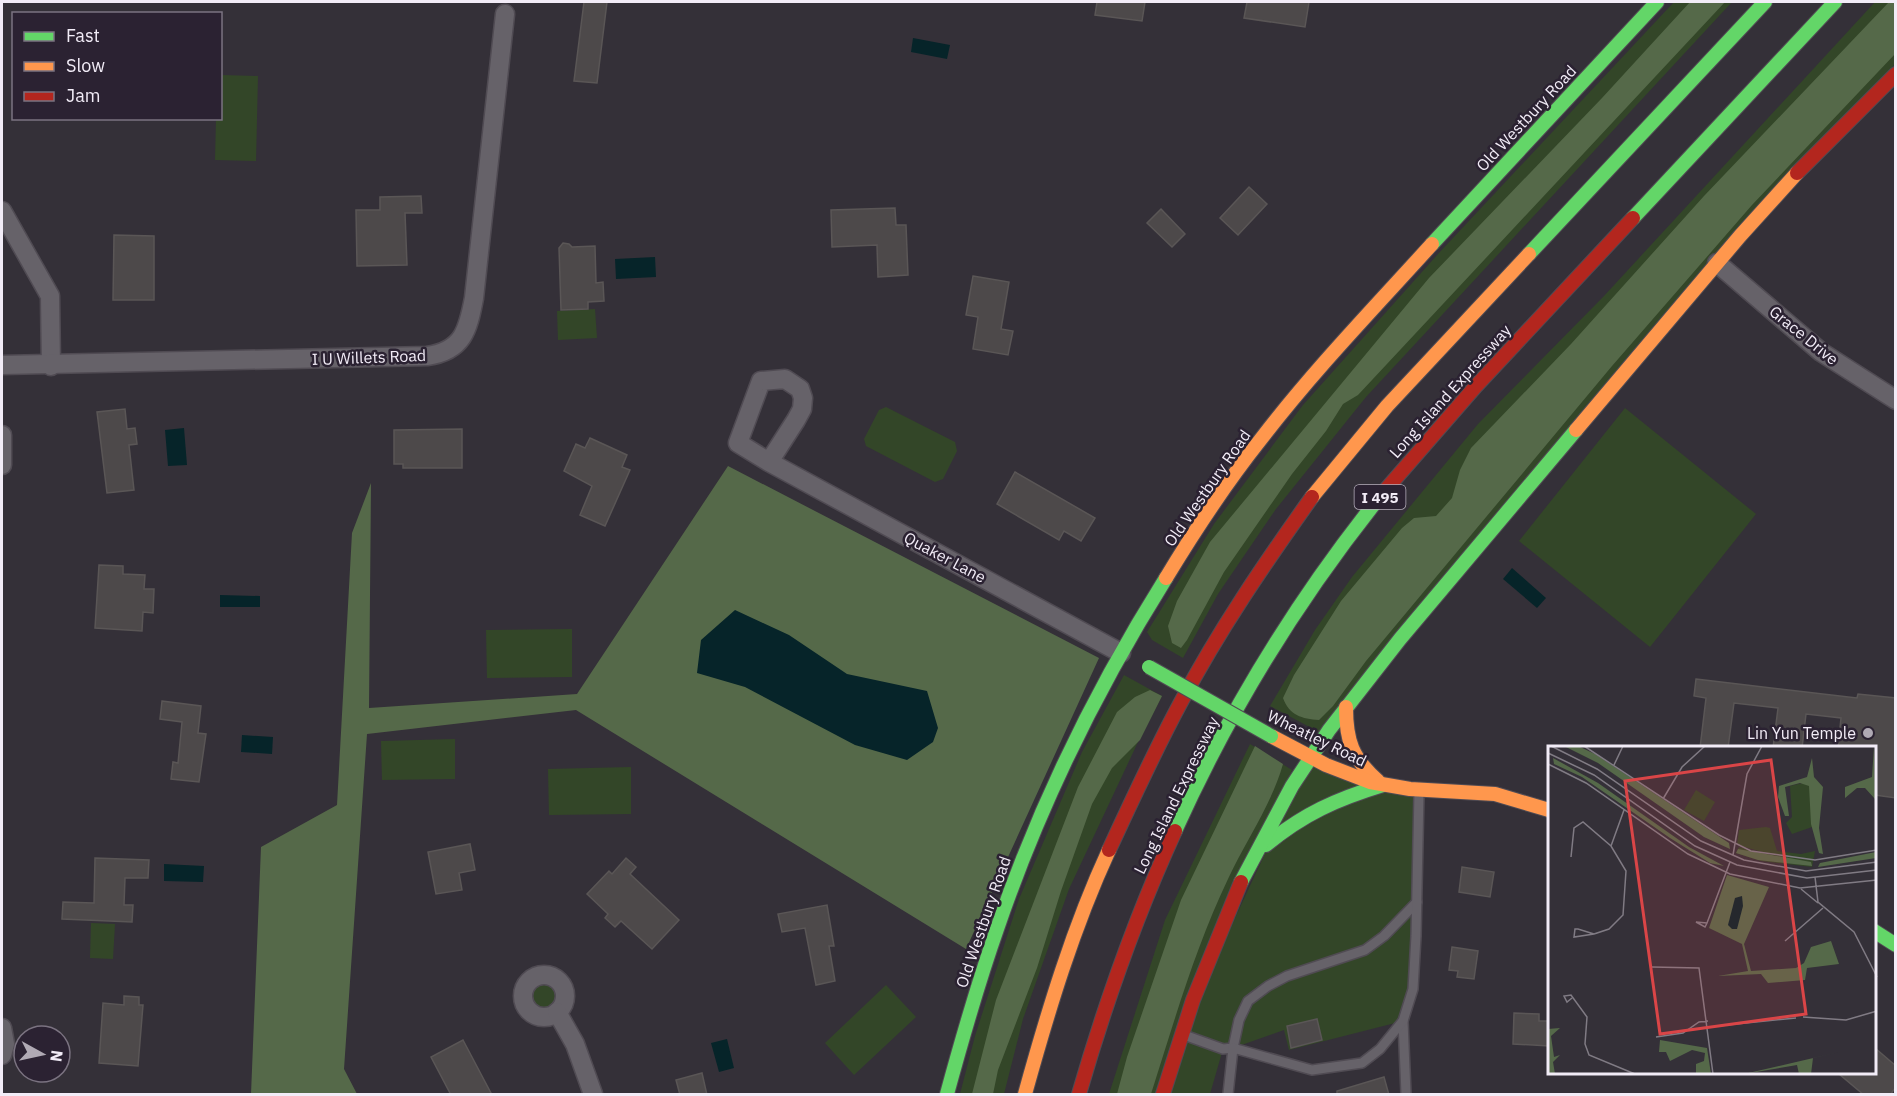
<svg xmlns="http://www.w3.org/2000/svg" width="1897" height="1096" viewBox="0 0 1897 1096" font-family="'IBM Plex Sans',sans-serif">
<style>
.green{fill:#334628}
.forest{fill:#556949}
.water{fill:#062429}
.building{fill:#4d494a;stroke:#5a5656;stroke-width:1.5}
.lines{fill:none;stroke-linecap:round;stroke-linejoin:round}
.lane-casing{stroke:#504b53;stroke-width:12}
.street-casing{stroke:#504b53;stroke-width:21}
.fast-casing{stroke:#504b53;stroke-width:16}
.slow-casing{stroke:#504b53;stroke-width:16}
.jam-casing{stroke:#504b53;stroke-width:16}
.lane{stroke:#666269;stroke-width:9}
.street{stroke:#666269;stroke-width:18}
.fast{stroke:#63d668;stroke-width:14}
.slow{stroke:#ff974d;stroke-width:14}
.jam{stroke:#b3261e;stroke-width:14}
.fast-bridge-casing{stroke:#504b53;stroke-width:16;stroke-linecap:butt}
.fast-bridge{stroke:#63d668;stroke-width:14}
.poi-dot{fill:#b0aab4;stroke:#2b2232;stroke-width:2}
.labels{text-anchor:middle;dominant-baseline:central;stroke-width:5;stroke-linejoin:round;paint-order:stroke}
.shield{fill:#2b2232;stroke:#b6afbc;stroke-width:1.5}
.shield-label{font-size:15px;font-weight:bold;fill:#f2ecf7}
.street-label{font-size:16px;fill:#f2ecf7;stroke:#2b2232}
.poi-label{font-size:16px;fill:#f2ecf7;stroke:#2b2232;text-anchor:end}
.inset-road{fill:none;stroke:#807b84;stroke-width:1.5}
.view{fill:#da4547;fill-opacity:0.15;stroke:#da4547;stroke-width:3}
.inset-edge{fill:none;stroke:#f2ecf7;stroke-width:3}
</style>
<rect width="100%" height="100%" fill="#343038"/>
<g class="green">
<polygon points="1674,2 1732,2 1366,397 1276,509 1218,594 1183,658 1152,640 1147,632 1214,524 1303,405 1438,254"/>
<polygon points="1875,2 1895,2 1895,64 1319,732 1270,706 1315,630 1352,577 1478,424 1604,296"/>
<polygon points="221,75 258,76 256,161 215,160 216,119 220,118"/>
<polygon points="595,309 597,338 558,340 557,311"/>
<polygon points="886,407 955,442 957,451 943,479 935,482 866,446 864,439 879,410"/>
<polygon points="1625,408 1756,514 1650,647 1519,541"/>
<polygon points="572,629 572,677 487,678 486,630"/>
<polygon points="1124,675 1162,696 1138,742 1069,889 1023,1019 1004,1094 960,1094 975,1036 1019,899 1082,752"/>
<polygon points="455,739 455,779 382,780 381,741"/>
<polygon points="1250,744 1292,770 1155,1094 1109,1094 1165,920"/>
<polygon points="1310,757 1419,789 1413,989 1403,1021 1289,1050 1284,1030 1233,1048 1223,1049 1210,1094 1163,1094 1181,1034"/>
<polygon points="631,767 631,814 549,815 548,769"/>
<polygon points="91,923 115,924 113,959 90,958"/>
<circle cx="544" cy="996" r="14"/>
<polygon points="886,985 916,1017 854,1075 825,1043"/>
</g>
<g class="forest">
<polygon points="1690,2 1725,2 1358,395 1343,404 1326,431 1292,474 1224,572 1187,640 1181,648 1172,643 1168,626 1177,601 1210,542 1429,278 1602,98"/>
<path d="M1889,2H1895V54L1752,205L1612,366L1366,661L1333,706L1319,720C1302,719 1289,715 1283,698L1294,675L1341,601L1402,528L1414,518L1436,516L1452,498L1460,470L1471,448L1571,344L1704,196Z"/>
<polygon points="728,466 1099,658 966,949 576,710 367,734 344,1069 357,1094 251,1094 261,847 337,805 352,533 371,483 369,708 577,694"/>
<polygon points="1150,690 1162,696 1140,740 1112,768 1092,804 1061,891 1037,968 998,1070 993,1094 972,1094 996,1000 1078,787 1117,712 1135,697"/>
<path d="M1255,746L1283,764C1271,806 1246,840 1228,879C1195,948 1174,1022 1151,1094H1117L1127,1057L1181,900Z"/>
</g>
<g class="water">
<polygon points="913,38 950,45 947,59 911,52"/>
<polygon points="655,257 656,277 616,279 615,259"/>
<polygon points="184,428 187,465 168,466 165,430"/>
<polygon points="1512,568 1546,598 1537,608 1503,579"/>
<polygon points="220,595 260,596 260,607 220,607"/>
<polygon points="735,610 789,635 847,674 927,691 938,728 933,742 907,760 855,745 745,687 697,673 701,640"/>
<polygon points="242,735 273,737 272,754 241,752"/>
<polygon points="164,864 204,866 203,882 164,881"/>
<polygon points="727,1039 734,1068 719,1072 711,1043"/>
</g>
<g class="building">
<polygon points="584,2 607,2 597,83 574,81"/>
<polygon points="1097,2 1145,2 1142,21 1095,15"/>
<polygon points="1247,2 1309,2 1305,27 1244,18"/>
<polygon points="1249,187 1267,204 1238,235 1220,218"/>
<polygon points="421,196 422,213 405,213 407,265 357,266 356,210 380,210 380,197"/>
<polygon points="895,208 896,225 906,225 908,275 878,277 877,245 832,247 831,210"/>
<polygon points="1161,209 1185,234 1172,247 1147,223"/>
<polygon points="114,235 154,236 154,300 113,300"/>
<polygon points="563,243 569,244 572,247 595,246 596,283 603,282 604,301 588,302 588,309 561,310 559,248"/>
<polygon points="973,276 1009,282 1001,329 1013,331 1008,355 973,349 978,317 966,315"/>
<polygon points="125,409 127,429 135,428 137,444 129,445 134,490 107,493 97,412"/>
<polygon points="462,429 462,468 403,468 403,464 394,464 394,430"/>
<polygon points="590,438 627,455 622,467 630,470 605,526 580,515 592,486 564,471 576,444 585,448"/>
<polygon points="1015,472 1095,518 1081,541 1064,531 1059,540 997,504"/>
<polygon points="99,565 123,566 123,574 145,575 144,589 154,589 153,613 143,612 142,631 95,628"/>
<polygon points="1696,679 1857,698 1858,694 1896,698 1896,798 1875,795 1875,748 1838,748 1841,718 1806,714 1802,748 1773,748 1778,708 1734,703 1728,748 1700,748 1706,698 1694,696"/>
<polygon points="162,701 201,706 198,733 206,734 199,782 171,779 173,762 178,763 182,722 160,719"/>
<polygon points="470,844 475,870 459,873 462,890 436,894 428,852"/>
<polygon points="95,858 149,860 148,878 125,878 124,905 133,905 132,922 62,919 63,902 94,903"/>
<polygon points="626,858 636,867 630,874 679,920 652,949 621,921 615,927 605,918 608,914 587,894 609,871 612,874"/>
<polygon points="1462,867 1494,872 1490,897 1459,892"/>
<polygon points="827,905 834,946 829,946 835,981 816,985 805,928 782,932 778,914"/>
<polygon points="1452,947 1478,951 1474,979 1457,977 1458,971 1449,970"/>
<polygon points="124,996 139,997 139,1005 143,1005 138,1066 99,1063 103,1003 124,1005"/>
<polygon points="1514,1013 1539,1014 1539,1021 1549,1021 1549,1046 1513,1044"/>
<polygon points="1317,1019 1322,1040 1291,1048 1287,1026"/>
<polygon points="463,1040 492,1095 451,1095 431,1057"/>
<polygon points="1875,1048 1896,1066 1896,1087 1890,1095 1864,1095 1839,1074 1875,1074"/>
<polygon points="702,1073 707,1095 680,1095 676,1080"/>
<polygon points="1384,1077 1389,1095 1337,1095 1337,1091"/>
</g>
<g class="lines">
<g class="lane-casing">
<g id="lane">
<polyline points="1403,1021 1406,1094"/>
<polyline points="1184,1035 1223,1049 1233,1048 1239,1020 1248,1001 1268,986 1287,976 1365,950 1384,936 1417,902"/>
<polyline points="1228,1094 1233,1048 1312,1070 1362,1063 1380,1049 1398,1027 1403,1021 1413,989 1416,936 1419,792"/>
</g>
</g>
<g class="street-casing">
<g id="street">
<polyline points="2,211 50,296 51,366"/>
<polyline points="1717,263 1821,352 1896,400"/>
<path d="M2,365L427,356C463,351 468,330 474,298L505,14"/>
<polyline points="2,435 2,465"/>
<polyline points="769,462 796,420 802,409 803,398 800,389 785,379 761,381 738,443 769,462 1121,653"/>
<circle cx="544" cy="996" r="21"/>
<polyline points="557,1012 575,1044 593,1094"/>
<polyline points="2,1028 5,1044 2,1055"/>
</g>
</g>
<g class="fast-casing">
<g id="fast">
<polyline points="1633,218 1835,2"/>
<polyline points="1432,244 1657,2"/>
<polyline points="1529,254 1765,2"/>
<path d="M1175,831C1229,711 1300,596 1382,494"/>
<path d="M1266,845C1303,814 1337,799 1383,785"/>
<polyline points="1241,882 1292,786 1329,730 1400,639 1576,430"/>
<polyline points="1874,931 1896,945"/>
<path d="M947,1094C962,1039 978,983 997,929C1039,806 1097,688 1166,578"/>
</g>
</g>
<g class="slow-casing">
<g id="slow">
<polyline points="1576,430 1740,236 1797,173"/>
<polyline points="1312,497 1387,406 1529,254"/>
<path d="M1166,578C1195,530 1226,483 1261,439C1314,370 1374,308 1432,244"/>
<path d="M1346,707C1346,741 1352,758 1378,781"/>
<polyline points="1271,736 1326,765 1370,782 1410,789 1495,794 1549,810"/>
<path d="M1025,1094C1048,1011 1073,928 1109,850"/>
</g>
</g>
<g class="jam-casing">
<g id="jam">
<polyline points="1797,173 1896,74"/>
<polyline points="1382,494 1476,386 1633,218"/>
<path d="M1109,850C1132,800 1155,750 1181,702C1219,630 1265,563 1312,497"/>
<path d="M1079,1094C1105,1004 1136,916 1175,831"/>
<polyline points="1163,1094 1193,1000 1241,882"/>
</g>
</g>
<use href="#lane" class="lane"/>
<use href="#street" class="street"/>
<use href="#fast" class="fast"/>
<use href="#slow" class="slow"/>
<use href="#jam" class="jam"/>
<g class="fast-bridge-casing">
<polyline id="fast-bridge" points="1149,667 1271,736"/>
</g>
<use href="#fast-bridge" class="fast-bridge"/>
</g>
<circle class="poi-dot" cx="1868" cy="733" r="6"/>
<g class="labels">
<rect class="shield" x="1354.5" y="485" width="51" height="24" rx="4.5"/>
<g class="shield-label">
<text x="1380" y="497">I 495</text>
</g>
<g class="street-label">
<text transform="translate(1526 118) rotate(-47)">Old Westbury Road</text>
<text transform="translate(1804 335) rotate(39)">Grace Drive</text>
<text transform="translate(369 357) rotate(-2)">I U Willets Road</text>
<text transform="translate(1450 391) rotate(-48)">Long Island Expressway</text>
<text transform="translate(1207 488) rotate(-55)">Old Westbury Road</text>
<text transform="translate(945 557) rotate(28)">Quaker Lane</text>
<text transform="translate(1317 738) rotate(26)">Wheatley Road</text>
<text transform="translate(1176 795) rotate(-64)">Long Island Expressway</text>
<text transform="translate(983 922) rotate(-71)">Old Westbury Road</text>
</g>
<g class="poi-label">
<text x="1856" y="733">Lin Yun Temple</text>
</g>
</g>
<g transform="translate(1548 746)">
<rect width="328" height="328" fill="#343038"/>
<path d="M259,36L268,42L267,80L244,88L238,77L244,71L242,40ZM148,44L167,56L156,75L136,64ZM218,81L222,82L229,105L253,108L267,105L264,121L213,115L188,107L191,101L248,115L189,99L191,84Z" fill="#334628"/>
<path d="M16,0H30L47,8L181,97L182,103L156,91L50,17ZM326,0L327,53L317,42H309L297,52V41L324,31ZM5,12L50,37L141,101L176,120L162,117L122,92L34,31L6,18ZM264,12L266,31L275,41L271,82L275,108L271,107L263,78L261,40L252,37L237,41L241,70H237L230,51L231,40L259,31ZM190,103L263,116L264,120L210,114L188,107ZM328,106V112L270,121L272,117ZM179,129L221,141L196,198L203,225L248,222L256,217L263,201L283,195L291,218L259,222L257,234L220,237L213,228L170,230L200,225L194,198L161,182ZM12,282L3,290L6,311L12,309L5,316L7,328H0V283ZM112,294L159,302L163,328L148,327V318L156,315L157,307L144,304L122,315L118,306H111ZM291,306L265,312L263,328H251L249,319L196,328Z" fill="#556949"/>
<path d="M194,150L195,160L189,183H184L180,179L187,152Z" fill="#062429"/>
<path class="inset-road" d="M3,0L49,23L153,95L196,114L258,125L329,116M36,0L171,89L203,105L267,114L329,104M0,7L46,29L147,100L189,119L259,132L329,124M0,18L38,37L140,108L182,128L252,142L329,134M66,19L75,0M115,53L134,21L157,0M63,100L76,64M185,109L199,28L214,0M23,111L26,82L35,76L63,100L78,125L75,169L61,183L46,188M267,131L270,156L306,186L329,231M253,143L270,157M159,177L148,176L157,181L159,177L182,116M27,183H30L46,188L26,191ZM237,195L275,162M104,221L151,222L165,328M24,252L19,256L16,250L23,249L39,271L37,298L41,309L87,328M255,271L298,274L329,265M169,280L248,272M108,291L135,287L151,276L160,275"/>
<path class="view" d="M223,14L258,268L112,288L77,35Z"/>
<rect width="328" height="328" class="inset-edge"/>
</g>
<rect width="1897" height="1096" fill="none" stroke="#f2ecf7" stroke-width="6"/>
<rect x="12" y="12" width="210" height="108" fill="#2b2232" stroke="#7b7381" stroke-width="1.5"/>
<rect x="24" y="32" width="30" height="9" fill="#63d668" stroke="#7b7381" stroke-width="1.5"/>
<text x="66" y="42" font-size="18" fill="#f2ecf7">Fast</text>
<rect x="24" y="62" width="30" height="9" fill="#ff974d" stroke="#7b7381" stroke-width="1.5"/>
<text x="66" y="72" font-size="18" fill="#f2ecf7">Slow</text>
<rect x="24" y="92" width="30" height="9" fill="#b3261e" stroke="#7b7381" stroke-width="1.5"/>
<text x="66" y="102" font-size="18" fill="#f2ecf7">Jam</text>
<g transform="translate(42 1054) rotate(98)"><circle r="28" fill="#2b2232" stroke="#7b7381" stroke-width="1.5"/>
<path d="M0-4.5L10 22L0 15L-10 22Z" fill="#b0aab4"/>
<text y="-9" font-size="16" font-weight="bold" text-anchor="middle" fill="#f2ecf7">N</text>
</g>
</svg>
